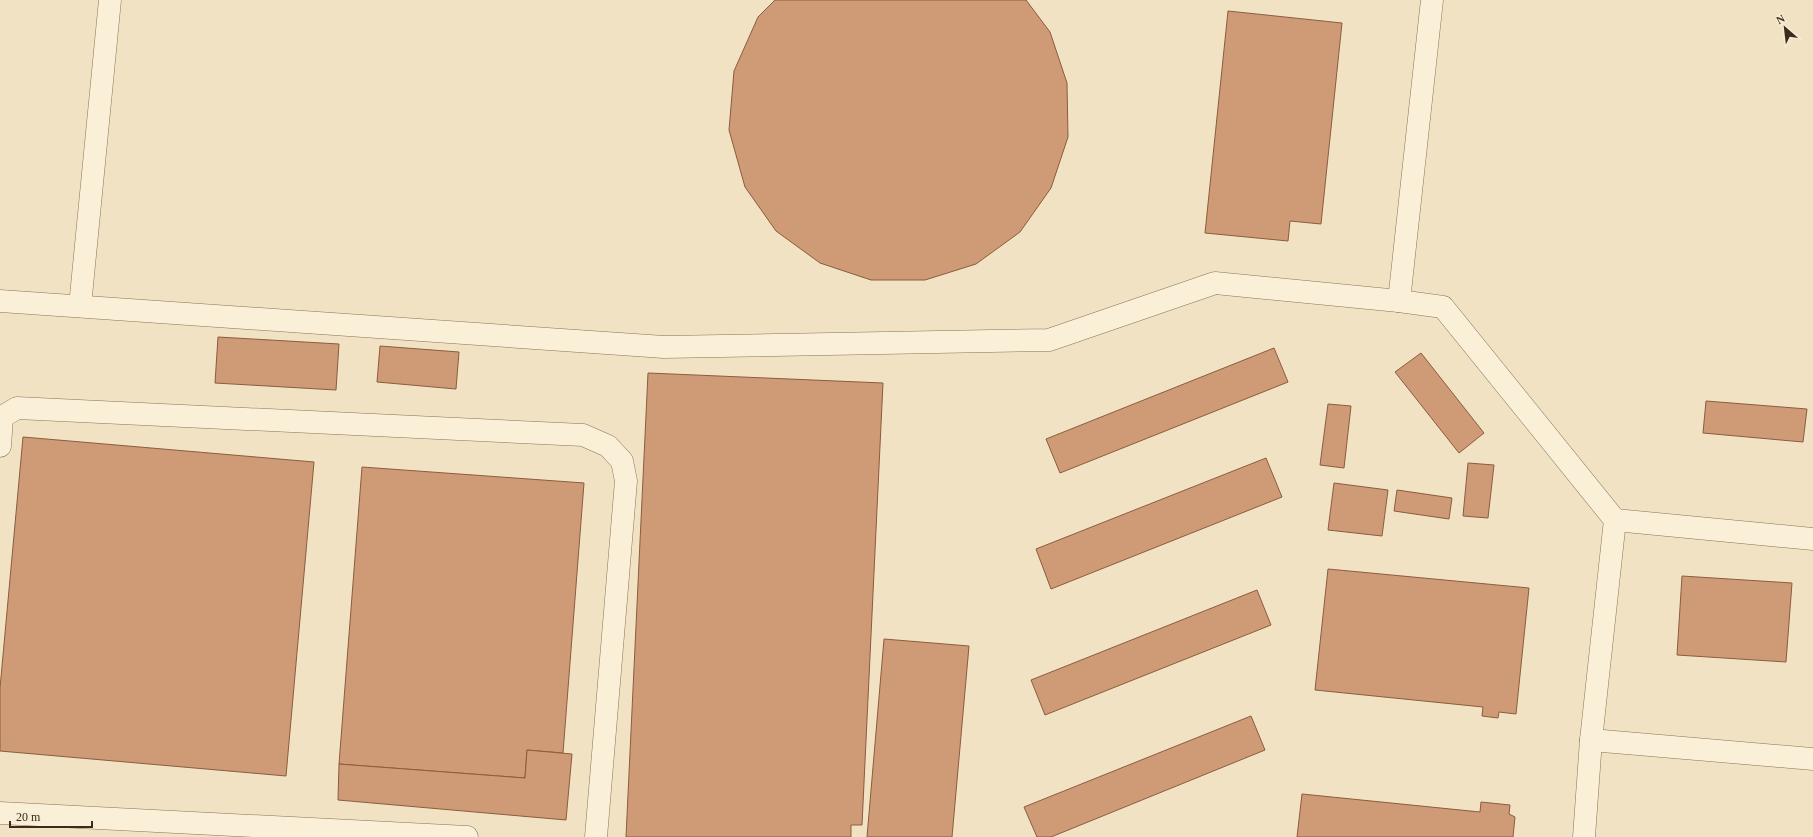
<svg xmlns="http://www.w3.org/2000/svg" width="1813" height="837" viewBox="0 0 1813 837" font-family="'Times New Roman',serif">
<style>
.building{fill:#cf9b77;stroke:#8b5c3e}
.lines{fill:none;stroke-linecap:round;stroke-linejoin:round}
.minor-casing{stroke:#8b7359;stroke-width:23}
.minor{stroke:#faefd7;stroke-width:22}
</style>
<rect width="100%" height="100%" fill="#f0e2c3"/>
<g class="building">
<polygon points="775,0 1026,0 1050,32 1067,83 1068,137 1051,188 1020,232 976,264 925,280 871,280 820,263 776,231 745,187 729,130 734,71 758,17"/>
<polygon points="1228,11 1342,23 1321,224 1290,221 1288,241 1205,233"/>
<polygon points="218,337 339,344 336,390 215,383"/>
<polygon points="380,346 459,352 456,389 377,382"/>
<polygon points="1274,348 1288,382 1060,473 1046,439"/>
<polygon points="1421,353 1484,433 1459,453 1395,372"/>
<polygon points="648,373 883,383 862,825 851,825 851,837 626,837"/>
<polygon points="1706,401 1807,409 1803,442 1703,433"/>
<polygon points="1328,404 1351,406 1344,468 1320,465"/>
<polygon points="23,437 314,462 286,776 0,751 0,688"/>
<polygon points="1266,458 1282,497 1051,589 1036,549"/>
<polygon points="1468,463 1494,465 1488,518 1463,516"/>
<polygon points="362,467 584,483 563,753 527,750 525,778 339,764"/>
<polygon points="1334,483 1388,490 1382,536 1328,530"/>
<polygon points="1397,490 1452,498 1449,519 1394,511"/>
<polygon points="1328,569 1529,588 1516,714 1499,712 1498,718 1482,716 1483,707 1315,690"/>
<polygon points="1682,576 1792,583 1786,662 1677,655"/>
<polygon points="1257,590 1271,625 1045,715 1031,680"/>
<polygon points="884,639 969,646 952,837 867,837"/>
<polygon points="1251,716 1265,750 1051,837 1037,837 1024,807"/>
<polygon points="527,750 572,754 566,820 338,800 339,764 525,778"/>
<polygon points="1302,794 1480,812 1481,802 1510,805 1509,814 1515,817 1513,837 1297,837"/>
</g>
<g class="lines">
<g class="minor-casing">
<g id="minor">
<polyline points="0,301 664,347 1049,340 1215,283 1399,301 1443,307 1615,520 1591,740 1584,837"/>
<polyline points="1399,301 1432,0"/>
<polyline points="80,306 110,0"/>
<polyline points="0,446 2,417 17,408 583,435 608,446 622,461 626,481 596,837"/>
<polyline points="1615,520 1813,539"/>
<polyline points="1591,740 1813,759"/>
<polyline points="0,813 467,837"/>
</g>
</g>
<use href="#minor" class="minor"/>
</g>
<g transform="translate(1785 28) rotate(332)" stroke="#f7ecd3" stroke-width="3" paint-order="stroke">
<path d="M0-3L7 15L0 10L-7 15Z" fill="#3a2b1e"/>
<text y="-6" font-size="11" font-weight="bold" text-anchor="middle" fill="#3a2b1e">N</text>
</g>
<path d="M10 821v6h82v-6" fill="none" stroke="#3a2b1e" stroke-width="2"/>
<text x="16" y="821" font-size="12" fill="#3a2b1e" stroke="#f7ecd3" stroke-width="3" paint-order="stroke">20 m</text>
</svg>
